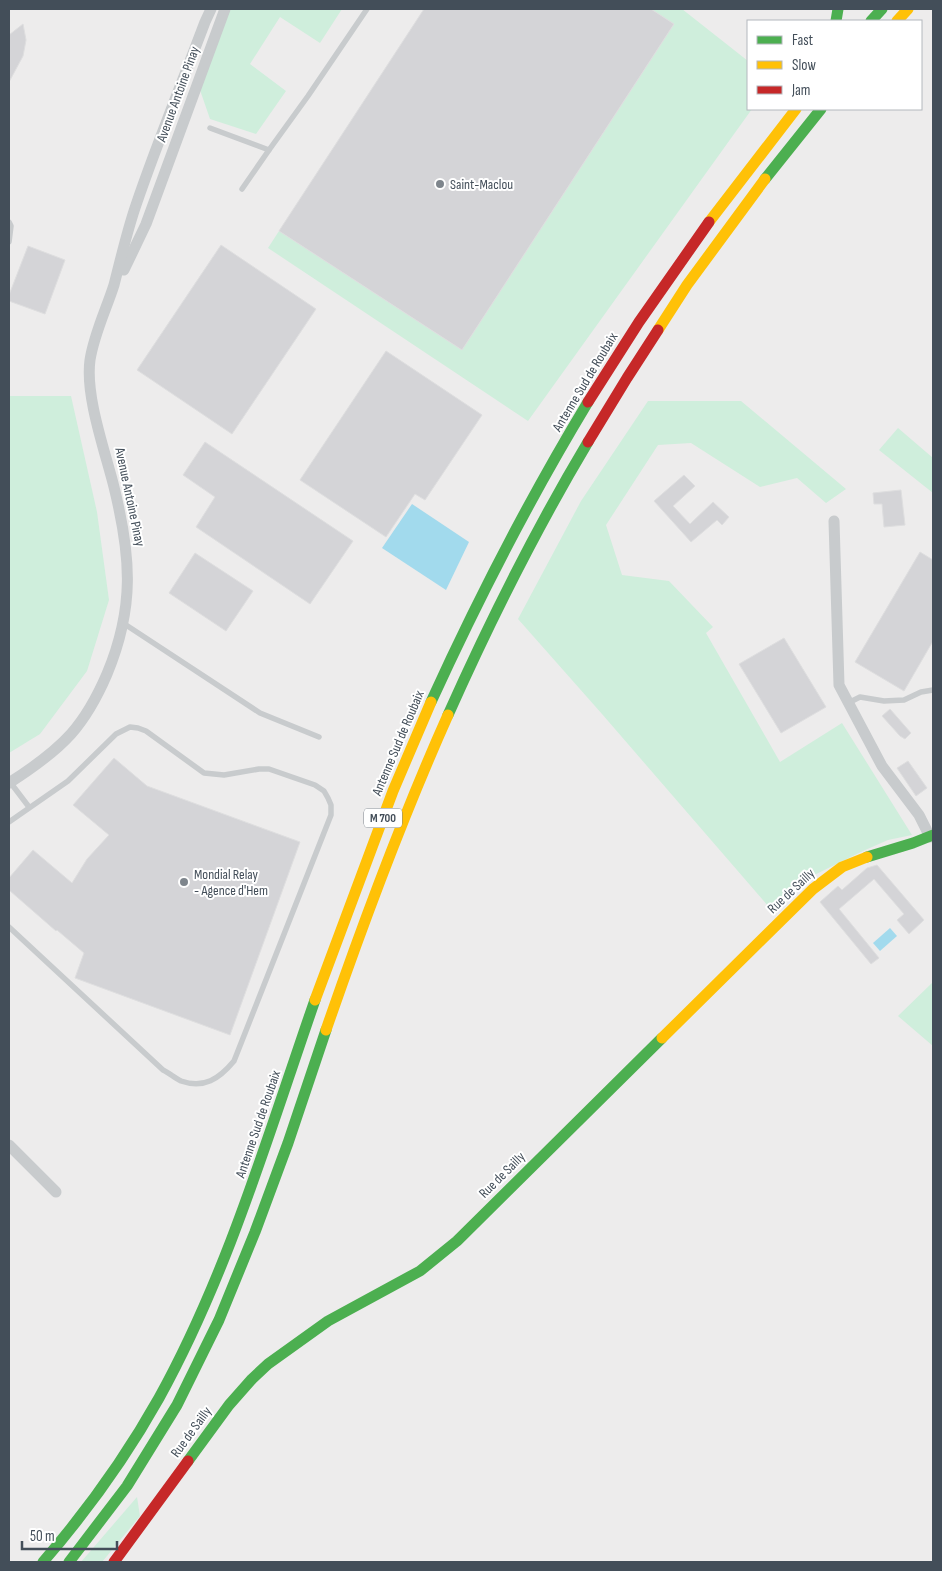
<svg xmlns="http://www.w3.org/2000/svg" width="942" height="1571" viewBox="0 0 942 1571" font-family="'Sofia Sans Condensed',sans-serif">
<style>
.green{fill:#cfeedc}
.water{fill:#a2daed}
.building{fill:#d4d4d7;stroke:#dededf}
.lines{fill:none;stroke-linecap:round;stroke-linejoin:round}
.lane{stroke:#c8cbcd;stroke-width:5.5}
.street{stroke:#c8cbcd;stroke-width:11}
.fast{stroke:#4caf50;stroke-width:11}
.slow{stroke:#ffc107;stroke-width:11}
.jam{stroke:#c62828;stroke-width:11}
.poi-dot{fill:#7e858c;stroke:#fff;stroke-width:2}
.labels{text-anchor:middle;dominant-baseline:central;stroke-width:4;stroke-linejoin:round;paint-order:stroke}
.shield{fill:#fff;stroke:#7b838b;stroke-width:1}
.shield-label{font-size:12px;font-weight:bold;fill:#434e59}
.street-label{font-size:14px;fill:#434e59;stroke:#fff}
.poi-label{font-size:14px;fill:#434e59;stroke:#fff;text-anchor:start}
</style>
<rect width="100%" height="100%" fill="#edecec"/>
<g class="green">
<polygon points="230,9 342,9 320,43 280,17 250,64 286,91 256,134 210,119 200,90"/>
<polygon points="651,9 682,9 748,61 748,109 752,109 528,421 268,248 279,231 462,350 674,24"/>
<polygon points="9,396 71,396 97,512 109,600 87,671 40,734 9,753"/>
<polygon points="648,401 741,401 846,489 826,503 797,478 760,487 691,443 658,445 606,525 622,575 669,581 713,627 706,633 780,762 842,723 912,835 888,840 863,851 800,882 775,914 602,714 518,619 581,501"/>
<polygon points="898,428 933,458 933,493 879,450"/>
<polygon points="933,982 933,1046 898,1016"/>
<polygon points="137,1497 140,1516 102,1562 81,1562"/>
</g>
<g class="water">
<polygon points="412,504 469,542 446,590 382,548"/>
<polygon points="890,928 897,936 880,951 873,943"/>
</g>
<g class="building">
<polygon points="424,9 651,9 674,24 462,350 279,231"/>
<polygon points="23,24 26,40 23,56 9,82 9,35"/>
<polygon points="221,245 316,309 232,434 137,370"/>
<polygon points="28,246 65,260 45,314 9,301 9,295"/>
<polygon points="386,351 482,415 425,500 415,494 386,537 300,480"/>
<polygon points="205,442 353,541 310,604 196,527 215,497 183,475"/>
<polygon points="684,475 695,486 673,506 690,524 713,502 729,517 722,525 717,520 691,542 654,501"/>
<polygon points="901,490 905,525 884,527 882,504 874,504 873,493"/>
<polygon points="920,552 933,560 933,641 904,691 855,662"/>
<polygon points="195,553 253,591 226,631 169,593"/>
<polygon points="784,638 826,707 781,733 739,664"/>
<polygon points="890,709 911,733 905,739 900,736 882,716"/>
<polygon points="114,758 147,786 300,842 230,1035 75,978 84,953 57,930 56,931 9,890 9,878 33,850 72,883 87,859 109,835 73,805"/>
<polygon points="908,761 927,788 916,796 897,768"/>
<polygon points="877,865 924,920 909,934 897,920 904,914 874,879 839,909 879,958 871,964 820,902 838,886 842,890 867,868"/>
</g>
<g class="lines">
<g class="lane">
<polyline points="210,128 269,150 308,96 367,9"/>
<polyline points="242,189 269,150"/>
<polyline points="9,222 11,226 9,242"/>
<polyline points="123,623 260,713 319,737"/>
<polyline points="848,703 860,697 884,701 904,700 921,692 933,690"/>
<polyline points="10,782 29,807"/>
<path d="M9,822L68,781L116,734L130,727L138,728L146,731L204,773L224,775L259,769H269L315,785L324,791L328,798L331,805V815L234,1061C219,1079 204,1089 181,1081C175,1078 169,1073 163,1070L9,927"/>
</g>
<g class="street">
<polyline points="124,270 146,224 225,9"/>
<polyline points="834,521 839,685 882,766 919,815 930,837"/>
<path d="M9,783C31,769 53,754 71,734C86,717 98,695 107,674C135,607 131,556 114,487C105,451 85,396 90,360C94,334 106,310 114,285C121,258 127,231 136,205C157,143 182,83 205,22L211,9"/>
<polyline points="9,1145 56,1192"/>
</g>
<g class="fast">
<polyline points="836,21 838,9"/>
<polyline points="871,21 882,9"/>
<polyline points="765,179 821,109"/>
<path d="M431,702C478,599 530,498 588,402"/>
<path d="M448,715C490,621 536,529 588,442"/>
<polyline points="867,857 913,843 933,835"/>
<polyline points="188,1461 229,1405 252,1379 268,1364 328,1321 420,1271 457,1241 662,1038"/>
<path d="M43,1562C87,1511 126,1457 159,1398C228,1273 268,1135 315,1000"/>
<polyline points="69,1562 127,1486 177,1405 219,1320 255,1232 288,1143 326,1030"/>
</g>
<g class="slow">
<polyline points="897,21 908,9"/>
<polyline points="709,222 796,109"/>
<polyline points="658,330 687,285 765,179"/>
<polyline points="315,1000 393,791 431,702"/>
<path d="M326,1030C363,923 402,818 448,715"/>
<polyline points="662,1038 813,889 842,867 867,857"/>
</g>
<g class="jam">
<polyline points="588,402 639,322 709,222"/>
<polyline points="588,442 627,378 658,330"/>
<polyline points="114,1562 188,1461"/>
</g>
</g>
<g class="poi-dot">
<circle cx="440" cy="184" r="5"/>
<circle cx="184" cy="882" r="5"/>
</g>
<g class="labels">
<rect class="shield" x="364" y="808.5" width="38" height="19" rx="4"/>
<g class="shield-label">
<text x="383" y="818">M 700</text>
</g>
<g class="street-label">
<text transform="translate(178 94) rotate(-70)">Avenue Antoine Pinay</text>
<text transform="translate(585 382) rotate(-59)">Antenne Sud de Roubaix</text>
<text transform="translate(130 497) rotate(78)">Avenue Antoine Pinay</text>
<text transform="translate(398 743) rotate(-67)">Antenne Sud de Roubaix</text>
<text transform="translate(791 891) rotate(-43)">Rue de Sailly</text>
<text transform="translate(258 1124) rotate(-71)">Antenne Sud de Roubaix</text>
<text transform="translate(502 1175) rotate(-45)">Rue de Sailly</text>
<text transform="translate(191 1432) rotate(-54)">Rue de Sailly</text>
</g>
<g class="poi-label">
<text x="450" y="184">Saint-Maclou</text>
<text x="194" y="874">Mondial Relay<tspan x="194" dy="16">- Agence d'Hem</tspan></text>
</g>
</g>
<rect width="942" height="1571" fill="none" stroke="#434e59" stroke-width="20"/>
<rect x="747" y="20" width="175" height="90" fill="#ffffff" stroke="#b4b8bd"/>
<rect x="757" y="36" width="25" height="8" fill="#4caf50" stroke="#b4b8bd"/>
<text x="792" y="45" font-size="15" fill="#434e59">Fast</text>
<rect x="757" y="61" width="25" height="8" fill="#ffc107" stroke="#b4b8bd"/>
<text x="792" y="70" font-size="15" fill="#434e59">Slow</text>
<rect x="757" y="86" width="25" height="8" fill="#c62828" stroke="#b4b8bd"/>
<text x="792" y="95" font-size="15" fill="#434e59">Jam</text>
<path d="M22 1541v8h95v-8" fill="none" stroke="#434e59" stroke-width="2.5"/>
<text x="30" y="1541" font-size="15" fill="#434e59" stroke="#ffffff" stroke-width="4" paint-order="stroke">50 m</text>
</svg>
